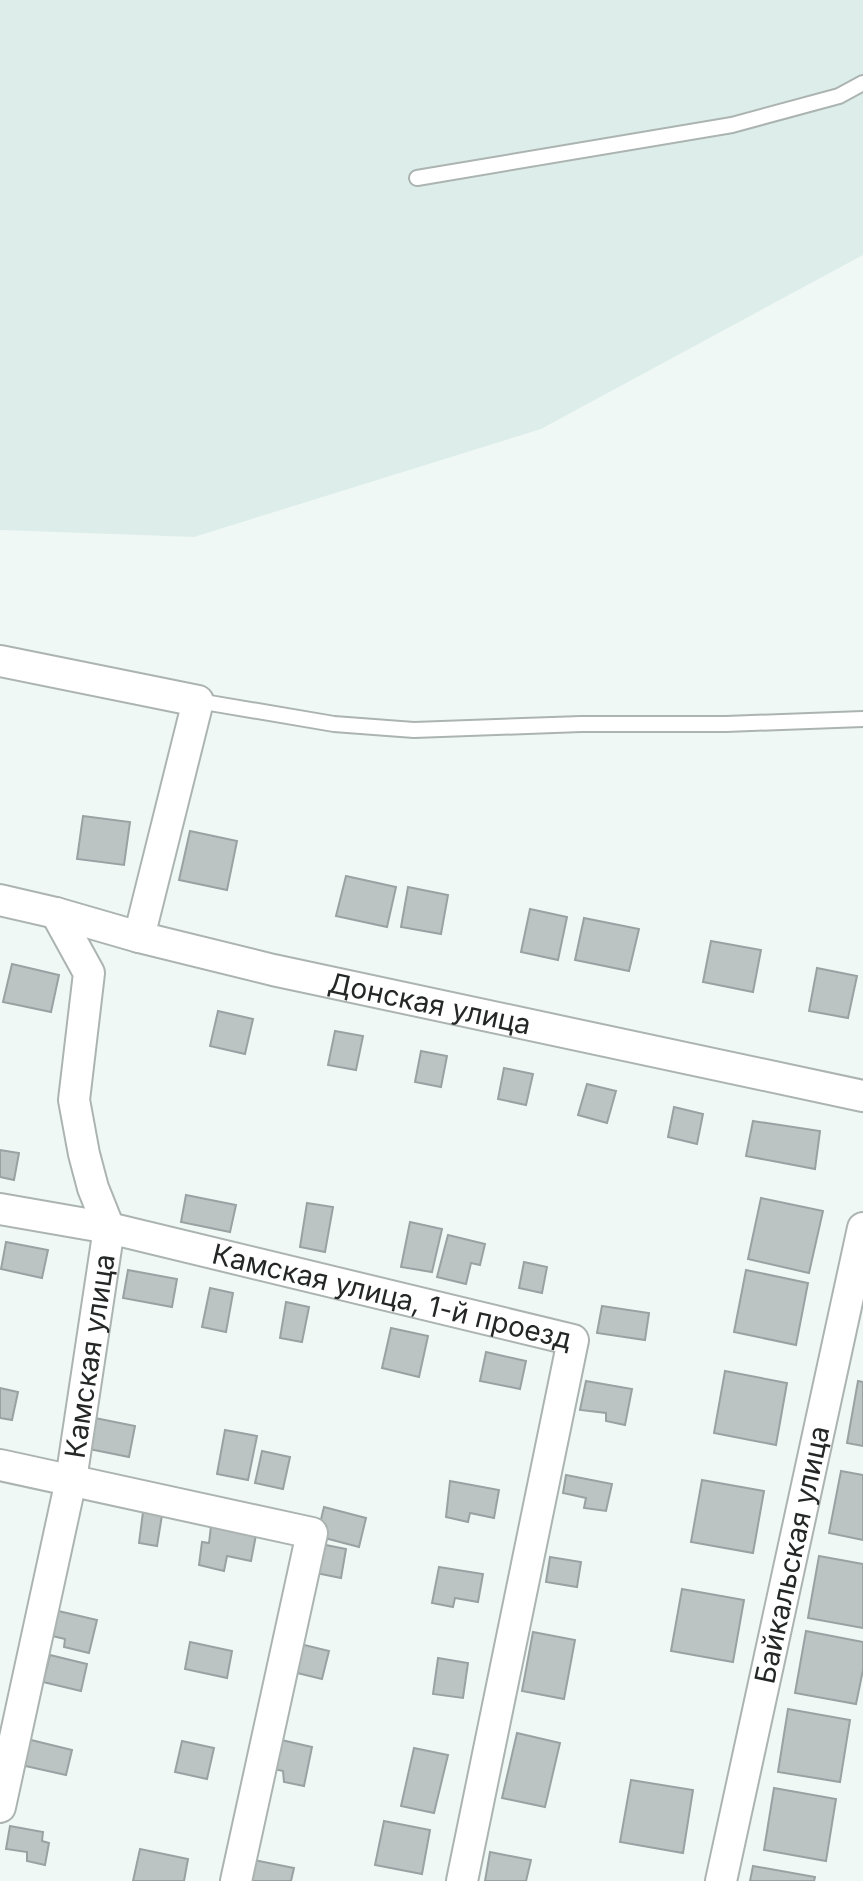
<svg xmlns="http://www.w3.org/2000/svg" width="863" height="1881" viewBox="0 0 863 1881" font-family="Inter,sans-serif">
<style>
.built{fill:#ddeeea}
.building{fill:#bbc3c3;stroke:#9aa1a2;stroke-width:2}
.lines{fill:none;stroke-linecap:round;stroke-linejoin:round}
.lane-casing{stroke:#acb4b2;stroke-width:18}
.street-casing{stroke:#acb4b2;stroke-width:34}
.lane{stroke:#fff;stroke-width:14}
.street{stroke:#fff;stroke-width:30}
.labels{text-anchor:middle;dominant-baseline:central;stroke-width:7;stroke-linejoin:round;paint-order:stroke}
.street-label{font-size:28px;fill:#242726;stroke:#fff}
</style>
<rect width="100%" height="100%" fill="#f0f8f6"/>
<polygon class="built" points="0,0 863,0 863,255 541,429 194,537 0,530"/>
<g class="building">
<polygon points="83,816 130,822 124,865 77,859"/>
<polygon points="190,831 237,841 227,890 179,880"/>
<polygon points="346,876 396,887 387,927 336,916"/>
<polygon points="408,887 448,895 441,934 401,927"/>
<polygon points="530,909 567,917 558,960 521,952"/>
<polygon points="584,918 639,929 629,971 575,960"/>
<polygon points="711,941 761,950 753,992 703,982"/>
<polygon points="12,964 59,975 51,1012 3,1002"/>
<polygon points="817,968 857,976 848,1018 809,1011"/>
<polygon points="218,1011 253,1019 245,1054 210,1046"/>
<polygon points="335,1031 363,1036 356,1070 328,1065"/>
<polygon points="421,1051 447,1056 441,1087 415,1082"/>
<polygon points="504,1068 533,1074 526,1105 498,1099"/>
<polygon points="587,1084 616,1091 607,1123 578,1115"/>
<polygon points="674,1107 703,1114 697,1144 668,1137"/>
<polygon points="753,1121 820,1131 815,1169 746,1156"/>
<polygon points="0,1150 19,1153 14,1180 0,1177"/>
<polygon points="186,1195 236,1205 230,1232 181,1222"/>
<polygon points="761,1198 823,1211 809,1273 748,1259"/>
<polygon points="307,1203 333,1207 325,1252 300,1247"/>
<polygon points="410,1222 442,1229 432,1272 401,1267"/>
<polygon points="448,1235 485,1244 480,1265 471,1263 466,1284 437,1277"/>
<polygon points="6,1242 48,1250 42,1278 1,1269"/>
<polygon points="524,1262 547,1267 542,1293 519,1288"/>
<polygon points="128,1270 177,1279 172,1307 123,1298"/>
<polygon points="746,1270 808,1283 796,1345 734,1332"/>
<polygon points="210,1288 233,1293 226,1332 202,1327"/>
<polygon points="286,1302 309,1307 302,1342 280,1338"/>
<polygon points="602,1306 649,1313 645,1340 597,1333"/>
<polygon points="391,1328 428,1336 419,1377 382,1368"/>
<polygon points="486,1352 526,1361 520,1389 480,1381"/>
<polygon points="725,1371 787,1383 776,1445 714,1433"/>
<polygon points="586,1381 632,1389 625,1425 606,1421 606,1413 580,1410"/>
<polygon points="858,1381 863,1382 863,1446 847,1443"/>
<polygon points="0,1388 18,1392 12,1420 0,1418"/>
<polygon points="95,1418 135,1426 129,1457 89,1449"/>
<polygon points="225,1430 257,1436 248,1480 217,1474"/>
<polygon points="262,1451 290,1457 283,1489 255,1483"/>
<polygon points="841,1471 863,1475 863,1540 829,1533"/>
<polygon points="566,1475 612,1484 606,1511 584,1508 586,1498 563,1493"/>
<polygon points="702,1480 764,1491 753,1553 691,1542"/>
<polygon points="450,1481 499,1490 494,1518 470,1513 468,1522 446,1517"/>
<polygon points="324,1507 366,1518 359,1547 317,1536"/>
<polygon points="143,1512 162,1515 157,1546 139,1543"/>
<polygon points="211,1526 256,1535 251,1561 227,1556 224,1571 199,1565 202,1542 209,1543"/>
<polygon points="316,1543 346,1549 341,1578 311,1572"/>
<polygon points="819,1556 863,1564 863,1628 808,1618"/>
<polygon points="550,1557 581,1562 577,1587 546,1582"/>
<polygon points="439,1567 483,1574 478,1602 455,1598 453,1607 432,1603"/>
<polygon points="682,1589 744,1600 733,1662 671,1651"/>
<polygon points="54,1610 97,1620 89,1653 64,1647 65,1639 48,1635"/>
<polygon points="806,1631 863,1642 863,1670 856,1704 795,1693"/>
<polygon points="533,1632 575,1640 564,1699 522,1691"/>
<polygon points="190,1642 232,1651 227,1678 185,1669"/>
<polygon points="296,1643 329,1651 322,1679 289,1671"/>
<polygon points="50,1655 87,1664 81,1691 43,1682"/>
<polygon points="438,1658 468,1663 463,1698 433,1694"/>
<polygon points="788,1709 850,1720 840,1782 778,1772"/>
<polygon points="517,1733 560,1743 545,1807 502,1798"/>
<polygon points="27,1739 72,1750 66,1775 21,1765"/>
<polygon points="277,1739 312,1747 304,1786 284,1782 283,1771 270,1768"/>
<polygon points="182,1741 214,1748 207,1779 175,1772"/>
<polygon points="414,1748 448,1755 434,1813 401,1806"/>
<polygon points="631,1780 693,1790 683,1853 620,1842"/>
<polygon points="774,1788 836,1799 826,1861 764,1850"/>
<polygon points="384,1821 430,1830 422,1874 375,1865"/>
<polygon points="10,1826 43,1832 42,1841 49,1843 45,1865 27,1861 27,1852 6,1849"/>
<polygon points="140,1849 188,1859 184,1881 133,1881"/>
<polygon points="490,1852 531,1860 526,1881 485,1881"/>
<polygon points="249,1859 294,1868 291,1881 245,1881"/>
<polygon points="753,1866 815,1877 814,1881 750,1881"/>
</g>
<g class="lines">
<g class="lane-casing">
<g id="lane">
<polyline points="417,178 732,125 839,96 863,83"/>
<polyline points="198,701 334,724 414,730 581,724 726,724 863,719"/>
</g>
</g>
<g class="street-casing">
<g id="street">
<polyline points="0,661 198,701 139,937"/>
<path id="s1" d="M0,900L56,913L139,937L273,970L863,1096"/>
<path id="s2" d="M0,1209L109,1228L573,1340L462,1881"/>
<polyline points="0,1465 312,1533 236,1881"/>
<path id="s3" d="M0,1807L71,1480L109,1228L93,1188L84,1154L74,1100L89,973L56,913"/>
<path id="s4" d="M721,1881L863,1228"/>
</g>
</g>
<use href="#lane" class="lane"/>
<use href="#street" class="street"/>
</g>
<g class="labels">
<g class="street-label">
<text stroke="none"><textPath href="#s1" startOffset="442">Донская улица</textPath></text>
<text stroke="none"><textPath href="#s2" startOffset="402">Камская улица, 1-й проезд</textPath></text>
<text stroke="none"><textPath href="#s3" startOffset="460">Камская улица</textPath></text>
<text stroke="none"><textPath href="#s4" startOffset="334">Байкальская улица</textPath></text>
</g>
</g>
</svg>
